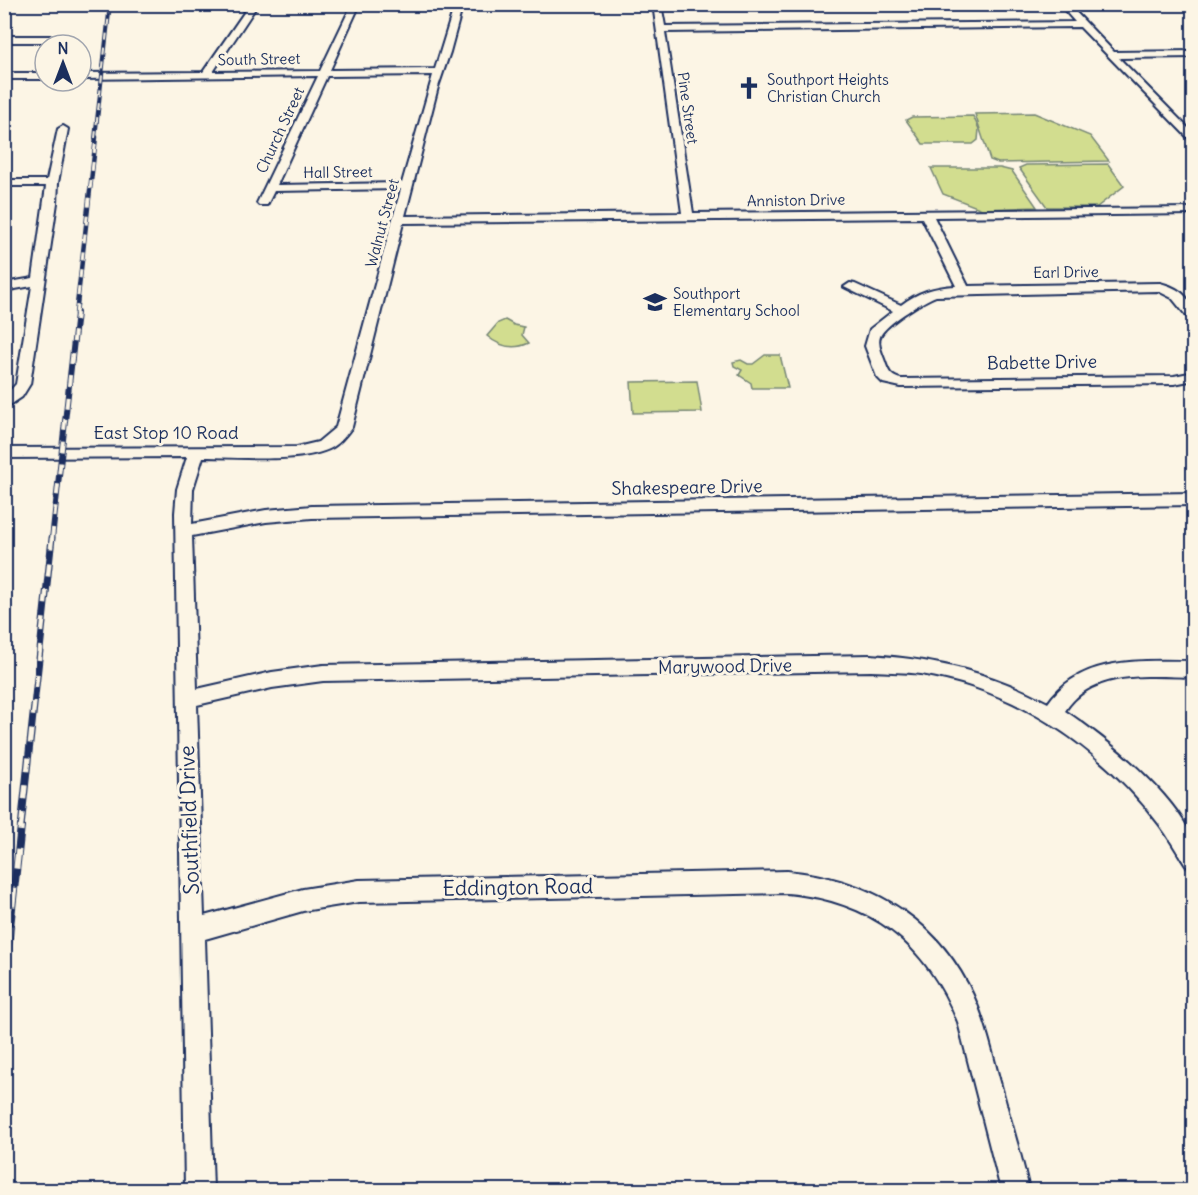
<svg xmlns="http://www.w3.org/2000/svg" width="1198" height="1195" viewBox="0 0 1198 1195" font-family="Delius,sans-serif">
<style>
.green{fill:#d2dd8f;stroke:#768676;stroke-width:1.5}
.lines{fill:none;stroke-linecap:round;stroke-linejoin:round}
.minor-casing{stroke:#1b2f5e;stroke-width:4}
.minor{fill:#fcf5e5;fill-rule:evenodd}
.rail-far4-casing{stroke:#1b2f5e;stroke-width:4}
.rail-far3-casing{stroke:#1b2f5e;stroke-width:4.5}
.rail-far2-casing{stroke:#1b2f5e;stroke-width:6}
.rail-far1-casing{stroke:#1b2f5e;stroke-width:7}
.rail-casing{stroke:#1b2f5e;stroke-width:8}
.rail-far4{stroke:#fcf5e5;stroke-width:2;stroke-dasharray:7;stroke-linecap:butt}
.rail-far3{stroke:#fcf5e5;stroke-width:3;stroke-dasharray:9;stroke-linecap:butt}
.rail-far2{stroke:#fcf5e5;stroke-width:4;stroke-dasharray:11;stroke-linecap:butt}
.rail-far1{stroke:#fcf5e5;stroke-width:4.5;stroke-dasharray:14;stroke-linecap:butt}
.rail{stroke:#fcf5e5;stroke-width:6;stroke-dasharray:19;stroke-linecap:butt}
.labels{text-anchor:middle;dominant-baseline:central;stroke-width:6;stroke-linejoin:round;paint-order:stroke}
.far-street-label{font-size:15px;fill:#1b2f5e;stroke:#fcf5e5}
.far-poi-label{font-size:15px;fill:#1b2f5e;stroke:#fcf5e5;text-anchor:start}
.street-label{font-size:18px;fill:#1b2f5e;stroke:#fcf5e5}
.near-street-label{font-size:21px;fill:#1b2f5e;stroke:#fcf5e5}
</style>
<rect width="100%" height="100%" fill="#fcf5e5"/>
<filter id="ink" filterUnits="userSpaceOnUse"><feTurbulence type="fractalNoise" baseFrequency=".0167" numOctaves="2"/><feDisplacementMap in="SourceGraphic" scale="12" xChannelSelector="R" yChannelSelector="G"/><feConvolveMatrix kernelMatrix="1 2 1 2 8 2 1 2 1" color-interpolation-filters="sRGB"/></filter>
<g filter="url(#ink)">
<g class="green">
<polygon points="1034,113 1090,136 1109,161 998,163 990,160 975,114"/>
<polygon points="973,116 979,129 978,140 973,144 923,144 906,120 912,117"/>
<polygon points="1108,164 1124,186 1097,207 1047,207 1019,168 1026,165"/>
<polygon points="931,168 1000,168 1012,171 1037,207 982,209 943,194"/>
<path d="M505,320L514,325L524,327L522,335L529,343C514,350 500,347 487,336L498,323Z"/>
<polygon points="765,355 780,355 788,388 752,388 751,383 739,375 742,370 734,366 733,362 741,360 748,364 753,364"/>
<polygon points="697,381 702,412 633,413 631,382"/>
</g>
<g class="lines">
<g class="minor-casing">
<g id="minor">
<path d="M250,4H258L213,72L320,71L352,4H360L330,70L435,69L455,4H463L450,52L438,87L405,216L682,213L653,4H661L665,26L1075,22L1059,4H1068L1114,52L1194,51V57L1119,58L1194,134V144L1080,27L665,32L693,213L1194,208V214L934,217L968,286L1160,283C1180,288 1194,299 1194,320L1189,319L1172,298L1158,291L936,296C923,301 891,321 882,333C876,341 881,351 884,359C888,370 889,376 901,379L1174,376L1194,372V380L1174,384L901,387L883,383L877,377L865,346L870,329L893,311L844,287L850,283L855,284L901,305C918,292 934,287 956,286L922,218L403,223L352,427C346,435 341,442 333,447C303,464 238,457 203,457L193,489L192,524L266,510L312,506L1194,493V505L312,518L266,522L192,536L197,689L272,672L323,665L871,655C938,660 989,672 1048,703C1081,655 1142,661 1194,661V677C1149,676 1092,669 1065,711C1107,739 1171,791 1192,837C1196,845 1194,860 1194,869L1186,866C1177,852 1169,837 1159,824C1102,748 1016,689 921,674C905,672 888,672 871,671L323,681L272,688L197,705L204,916L303,889L359,880L787,871C864,878 931,914 968,985C985,1017 992,1054 1002,1089C1011,1123 1022,1157 1029,1190H1001L958,1022C926,943 872,901 787,893L359,902L303,911L205,939L213,1190H185L175,513L177,489L187,457L4,458V448L297,447L318,442L336,427L401,189L274,191L267,205H259L257,203L318,76L81,79V73L203,72ZM433,75L402,183L277,185L327,76Z"/>
<polygon points="4,36 50,36 54,39 50,42 4,42"/>
<rect x="4" y="73" width="41" height="6"/>
<polygon points="63,126 68,129 58,183 57,203 30,384 22,397 4,409 4,397 16,384 32,286 4,291 4,283 33,278 46,186 4,186 4,180 47,180 58,129"/>
</g>
</g>
<use href="#minor" class="minor"/>
<g class="rail-far4-casing">
<polyline id="rail-far4" points="95,138 110,4"/>
</g>
<g class="rail-far3-casing">
<polyline id="rail-far3" points="76,314 96,137"/>
</g>
<g class="rail-far2-casing">
<polyline id="rail-far2" points="52,539 77,313"/>
</g>
<g class="rail-far1-casing">
<polyline id="rail-far1" points="21,827 52,538"/>
</g>
<g class="rail-casing">
<polyline id="rail" points="4,982 21,826"/>
</g>
<use href="#rail-far4" class="rail-far4"/>
<use href="#rail-far3" class="rail-far3"/>
<use href="#rail-far2" class="rail-far2"/>
<use href="#rail-far1" class="rail-far1"/>
<use href="#rail" class="rail"/>
</g>
</g>
<defs>
<g id="church-bare" transform="scale(1.8)"><path d="M-1.2-6h2.4v3.5h3.3v2.4h-3.3V6h-2.4V-.1h-3.3v-2.4h3.3Z" fill="#1b2f5e" stroke="#fcf5e5" stroke-width="2.5" paint-order="stroke"/></g>
<g id="school-bare" transform="scale(1.8)"><path d="M0-5L7-2L0 1L-7-2ZM-4 1L0 2.5L4 1V4Q0 6-4 4Z" fill="#1b2f5e" stroke="#fcf5e5" stroke-width="2.5" paint-order="stroke"/></g>
</defs>
<g fill-rule="evenodd">
<use href="#church-bare" x="749" y="88"/>
<use href="#school-bare" x="655" y="302"/>
</g>
<g class="labels">
<g class="far-street-label">
<text transform="translate(259 59) rotate(-1)">South Street</text>
<text transform="translate(688 108) rotate(82)">Pine Street</text>
<text transform="translate(280 130) rotate(-65)">Church Street</text>
<text transform="translate(338 172) rotate(-1)">Hall Street</text>
<text transform="translate(796 200) rotate(-1)">Anniston Drive</text>
<text transform="translate(382 223) rotate(-75)">Walnut Street</text>
<text transform="translate(1066 272) rotate(-1)">Earl Drive</text>
</g>
<g class="far-poi-label">
<text x="767" y="79">Southport Heights<tspan x="767" dy="17">Christian Church</tspan></text>
<text x="673" y="293">Southport<tspan x="673" dy="17">Elementary School</tspan></text>
</g>
<g class="street-label">
<text transform="translate(1042 362) rotate(-1)">Babette Drive</text>
<text x="166" y="432">East Stop 10 Road</text>
<text transform="translate(687 487) rotate(-1)">Shakespeare Drive</text>
<text transform="translate(725 666) rotate(-1)">Marywood Drive</text>
</g>
<g class="near-street-label">
<text transform="translate(189 820) rotate(-92)">Southfield Drive</text>
<text transform="translate(518 887) rotate(-1)">Eddington Road</text>
</g>
</g>
<rect width="1198" height="1195" fill="none" stroke="#fcf5e5" stroke-width="24"/>
<rect x="12" y="12" width="1174" height="1171" fill="none" stroke="#1b2f5e" stroke-width="2" filter="url(#ink)"/>
<g transform="translate(63 63)"><circle r="28" fill="#fcf5e5" stroke="#a2a6af" stroke-width="1.5"/>
<path d="M0-4.5L10 22L0 15L-10 22Z" fill="#1b2f5e"/>
<text y="-9" font-size="16" font-weight="bold" text-anchor="middle" fill="#1b2f5e">N</text>
</g>
</svg>
